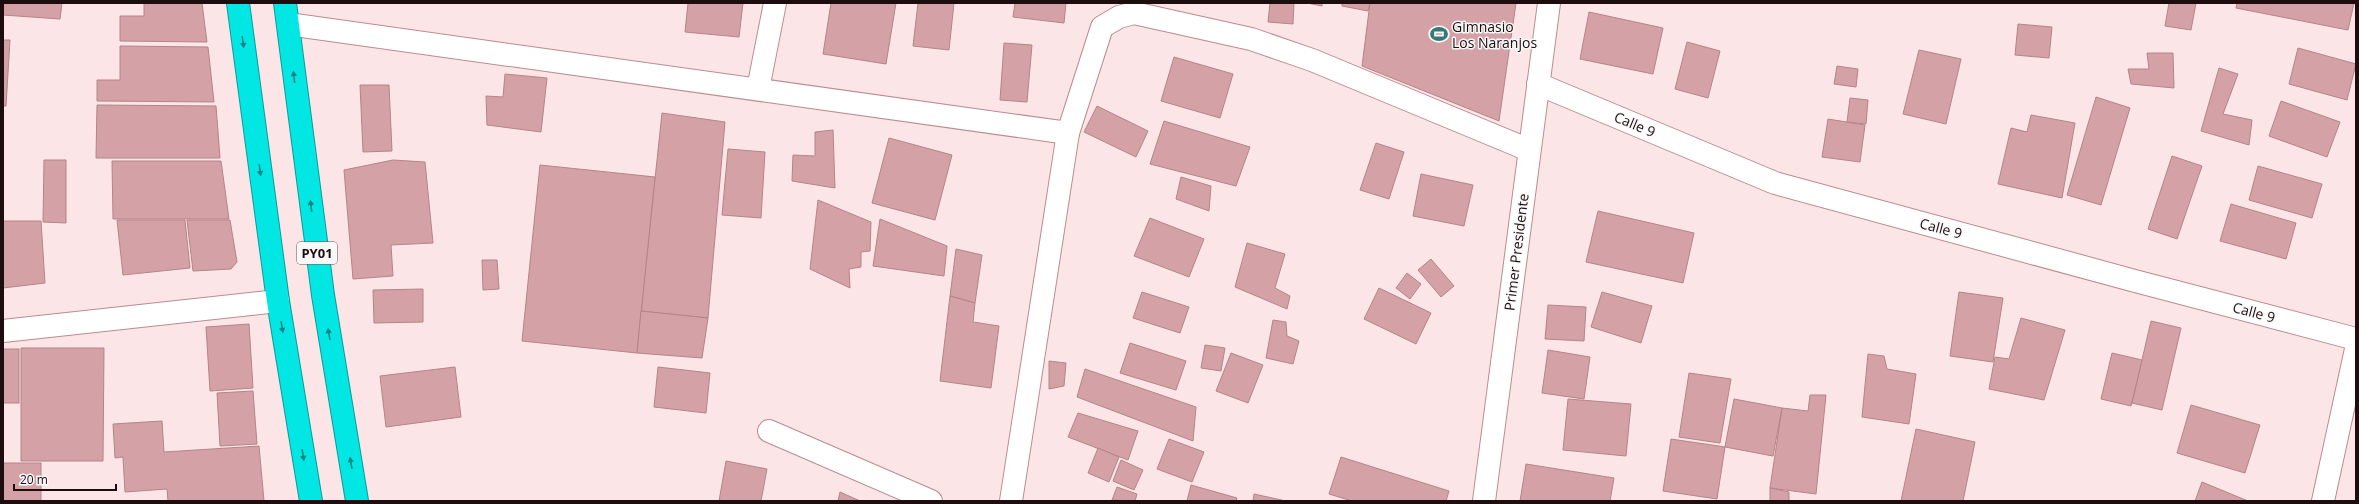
<svg xmlns="http://www.w3.org/2000/svg" width="2359" height="504" viewBox="0 0 2359 504" font-family="'Open Sans',sans-serif">
<style>
.building{fill:#d3a1a6;stroke:#b58489}
.lines{fill:none;stroke-linecap:round;stroke-linejoin:round}
.minor-casing{stroke:#bc8b90;stroke-width:24}
.highway-casing{stroke:#0c9b99;stroke-width:24}
.minor{stroke:#fff;stroke-width:22}
.highway{stroke:#02e7e3;stroke-width:22}
.oneway{fill:#0f8584}
.labels{text-anchor:middle;dominant-baseline:central;stroke-width:3;stroke-linejoin:round;paint-order:stroke}
.shield{fill:#f8f8f8;stroke:#5f5455;stroke-width:1}
.shield-label{font-size:13px;font-weight:bold;fill:#1e0d0f}
.poi-label{font-size:14px;fill:#1e0d0f;stroke:#f8f8f8;text-anchor:start}
.street-label{font-size:14px;fill:#1e0d0f;stroke:#f8f8f8}
</style>
<rect width="100%" height="100%" fill="#fbe5e6"/>
<g class="building">
<polygon points="3,3 62,3 60,19 3,15"/>
<polygon points="144,3 202,3 207,42 120,41 120,16 144,16"/>
<polygon points="688,3 743,3 739,37 685,32"/>
<polygon points="831,3 896,3 886,64 823,54"/>
<polygon points="918,3 954,3 949,50 913,46"/>
<polygon points="1015,3 1066,3 1064,23 1013,17"/>
<polygon points="1270,3 1294,3 1293,24 1268,22"/>
<polygon points="1307,3 1322,3 1322,6"/>
<polygon points="1342,3 1370,3 1368,11 1342,6"/>
<polygon points="1370,3 1516,3 1499,121 1362,66"/>
<polygon points="2169,3 2196,3 2191,30 2165,26"/>
<polygon points="2237,3 2354,3 2348,30 2236,8"/>
<polygon points="1589,12 1663,28 1653,74 1580,59"/>
<polygon points="2018,24 2052,27 2049,58 2015,55"/>
<polygon points="3,40 10,40 6,106 3,106"/>
<polygon points="1687,42 1720,51 1708,98 1675,89"/>
<polygon points="1004,43 1032,45 1027,102 1000,100"/>
<polygon points="120,46 208,47 214,102 97,101 97,80 120,80"/>
<polygon points="2298,48 2356,64 2347,100 2289,84"/>
<polygon points="1919,50 1961,59 1946,124 1903,114"/>
<polygon points="2147,53 2173,53 2174,88 2131,84 2128,69 2149,69"/>
<polygon points="1174,57 1233,74 1220,118 1161,101"/>
<polygon points="1837,66 1858,69 1856,87 1834,84"/>
<polygon points="2219,68 2238,74 2223,114 2252,120 2249,145 2201,131"/>
<polygon points="505,74 547,78 541,132 487,125 486,96 503,97"/>
<polygon points="360,85 389,85 392,151 363,152"/>
<polygon points="2096,97 2130,108 2101,205 2067,195"/>
<polygon points="1850,98 1868,100 1866,124 1847,122"/>
<polygon points="2281,101 2340,122 2327,157 2269,136"/>
<polygon points="97,105 216,106 220,158 96,158"/>
<polygon points="1097,106 1148,131 1136,157 1084,132"/>
<polygon points="662,113 725,122 708,318 641,311"/>
<polygon points="2031,115 2075,123 2062,198 1998,184 2011,128 2027,132"/>
<polygon points="1828,119 1865,125 1860,162 1822,157"/>
<polygon points="1164,121 1250,147 1236,186 1150,164"/>
<polygon points="833,130 835,188 792,181 793,155 815,156 815,132"/>
<polygon points="889,138 952,155 935,220 872,203"/>
<polygon points="1376,143 1404,152 1389,199 1360,190"/>
<polygon points="728,149 765,152 761,218 722,215"/>
<polygon points="2172,156 2202,166 2177,239 2148,229"/>
<polygon points="44,160 66,160 66,223 43,222"/>
<polygon points="393,160 425,162 433,243 391,245 393,276 353,279 344,170"/>
<polygon points="112,161 221,161 229,219 113,219"/>
<polygon points="540,165 655,177 637,353 522,341"/>
<polygon points="2258,166 2322,184 2312,218 2249,200"/>
<polygon points="1421,174 1473,185 1464,226 1413,216"/>
<polygon points="1181,177 1211,186 1209,211 1176,199"/>
<polygon points="818,200 871,222 870,251 861,252 861,267 849,269 850,288 810,269"/>
<polygon points="2231,204 2296,223 2286,259 2220,241"/>
<polygon points="1598,211 1694,233 1683,283 1586,262"/>
<polygon points="1150,218 1204,239 1189,277 1134,256"/>
<polygon points="880,219 947,246 944,276 873,266"/>
<polygon points="117,220 185,220 190,268 123,275"/>
<polygon points="187,220 230,220 237,262 231,269 193,271"/>
<polygon points="3,221 41,221 45,283 3,288"/>
<polygon points="1247,243 1285,254 1275,288 1290,296 1287,309 1235,287"/>
<polygon points="956,249 982,255 975,303 950,296"/>
<polygon points="1431,259 1454,286 1441,297 1418,270"/>
<polygon points="482,260 497,260 499,289 483,290"/>
<polygon points="1407,273 1421,284 1410,299 1396,288"/>
<polygon points="1379,288 1431,313 1416,344 1364,319"/>
<polygon points="423,289 423,322 374,323 373,290"/>
<polygon points="1142,292 1189,307 1180,333 1133,318"/>
<polygon points="1602,292 1652,306 1641,343 1591,327"/>
<polygon points="1959,292 2003,298 1993,362 1950,356"/>
<polygon points="950,296 975,303 973,322 999,326 991,388 940,381"/>
<polygon points="1548,305 1586,307 1584,341 1545,339"/>
<polygon points="641,311 708,318 702,358 637,353"/>
<polygon points="2021,318 2065,330 2044,400 1989,389 1995,357 2009,359"/>
<polygon points="1273,320 1286,322 1287,336 1299,341 1293,364 1266,358"/>
<polygon points="2151,321 2181,328 2162,410 2132,403"/>
<polygon points="249,324 253,388 210,391 206,327"/>
<polygon points="1130,343 1186,361 1176,390 1120,373"/>
<polygon points="1205,345 1225,348 1221,371 1201,368"/>
<polygon points="21,348 104,348 103,461 21,461"/>
<rect x="3" y="349" width="16" height="54"/>
<polygon points="1548,350 1590,357 1584,399 1542,393"/>
<polygon points="1231,353 1263,365 1248,403 1216,391"/>
<polygon points="2112,353 2142,360 2131,406 2101,399"/>
<polygon points="1868,354 1884,356 1887,369 1916,374 1909,424 1862,417"/>
<polygon points="1049,361 1066,363 1064,386 1049,389"/>
<polygon points="455,367 461,417 386,427 380,376"/>
<polygon points="658,367 710,373 706,413 654,407"/>
<polygon points="1085,369 1196,407 1193,441 1077,397"/>
<polygon points="1689,373 1731,379 1720,443 1679,437"/>
<polygon points="253,391 257,444 220,446 217,393"/>
<polygon points="1810,395 1826,395 1816,494 1770,488 1782,408 1808,411"/>
<polygon points="1568,399 1631,404 1626,456 1563,450"/>
<polygon points="1734,399 1782,408 1773,456 1725,447"/>
<polygon points="2191,405 2260,425 2245,473 2177,453"/>
<polygon points="1078,413 1138,431 1128,460 1068,437"/>
<polygon points="162,421 164,452 259,446 264,501 168,501 167,489 125,492 123,457 115,458 113,424"/>
<polygon points="1916,429 1975,442 1963,501 1901,501"/>
<polygon points="1169,439 1204,452 1192,482 1157,469"/>
<polygon points="1671,439 1725,447 1717,499 1663,491"/>
<polygon points="1098,448 1119,457 1109,482 1088,473"/>
<polygon points="1341,457 1449,491 1446,501 1352,501 1329,494"/>
<polygon points="1121,460 1143,470 1134,490 1113,481"/>
<polygon points="726,461 767,469 761,501 719,501"/>
<rect x="3" y="463" width="38" height="38"/>
<polygon points="1526,464 1614,478 1610,501 1520,501"/>
<polygon points="2202,482 2248,501 2195,501"/>
<polygon points="1191,485 1237,498 1236,501 1187,501"/>
<polygon points="1117,487 1137,494 1135,501 1112,500"/>
<polygon points="1770,488 1789,492 1789,501 1770,501"/>
<polygon points="840,492 860,501 838,501"/>
<polygon points="1254,494 1286,501 1253,501"/>
</g>
<g class="lines">
<g class="minor-casing">
<g id="minor">
<polyline points="288,24 1068,133"/>
<polyline points="1538,84 1775,183 2135,281 2356,339"/>
<polyline points="758,89 775,3"/>
<polyline points="3,331 278,301"/>
<polyline points="769,431 931,501"/>
<polyline points="1011,501 1068,133 1102,27 1119,17 1134,13 1251,39 1312,60 1529,150"/>
<polyline points="1484,501 1549,3"/>
<polyline points="2323,501 2356,349"/>
</g>
</g>
<g class="highway-casing">
<g id="highway">
<polyline points="238,3 278,301 311,501"/>
<polyline points="285,3 323,295 357,501"/>
</g>
</g>
<use href="#minor" class="minor"/>
<use href="#highway" class="highway"/>
</g>
<defs><path id="oneway-solid" d="M-6-.8H1V-3.2L6.5 0L1 3.2V.8H-6Z"/></defs>
<g class="oneway">
<use href="#oneway-solid" transform="translate(243 42) rotate(82)"/>
<use href="#oneway-solid" transform="translate(294 77) rotate(-97)"/>
<use href="#oneway-solid" transform="translate(260 170) rotate(82)"/>
<use href="#oneway-solid" transform="translate(311 206) rotate(-97)"/>
<use href="#oneway-solid" transform="translate(282 327) rotate(81)"/>
<use href="#oneway-solid" transform="translate(329 334) rotate(-100)"/>
<use href="#oneway-solid" transform="translate(303 455) rotate(81)"/>
<use href="#oneway-solid" transform="translate(351 463) rotate(-100)"/>
</g>
<defs>
<g id="stadium-bare" transform="scale(1.38)"><path d="M0-5a6.5 5 0 1 0 0 10a6.5 5 0 1 0 0-10ZM-3.5-1.8h7v3.6h-7Z" fill="#327b79" stroke="#f8f8f8" stroke-width="2.5" paint-order="stroke"/></g>
</defs>
<g fill-rule="evenodd">
<use href="#stadium-bare" x="1439" y="34"/>
</g>
<g class="labels">
<rect class="shield" x="297" y="242" width="40" height="22" rx="3"/>
<g class="shield-label">
<text x="317" y="253">PY01</text>
</g>
<g class="poi-label">
<text x="1452" y="26">Gimnasio<tspan x="1452" dy="16">Los Naranjos</tspan></text>
</g>
<g class="street-label">
<text transform="translate(1635 124) rotate(23)">Calle 9</text>
<text transform="translate(1941 228) rotate(15)">Calle 9</text>
<text transform="translate(1516 252) rotate(-83)">Primer Presidente</text>
<text transform="translate(2254 312) rotate(15)">Calle 9</text>
</g>
</g>
<rect width="2359" height="504" fill="none" stroke="#1e0d0f" stroke-width="8"/>
<path d="M14 484v6h102v-6" fill="none" stroke="#1e0d0f" stroke-width="2"/>
<text x="20" y="484" font-size="12" fill="#1e0d0f" stroke="#f8f8f8" stroke-width="3" paint-order="stroke">20 m</text>
</svg>
